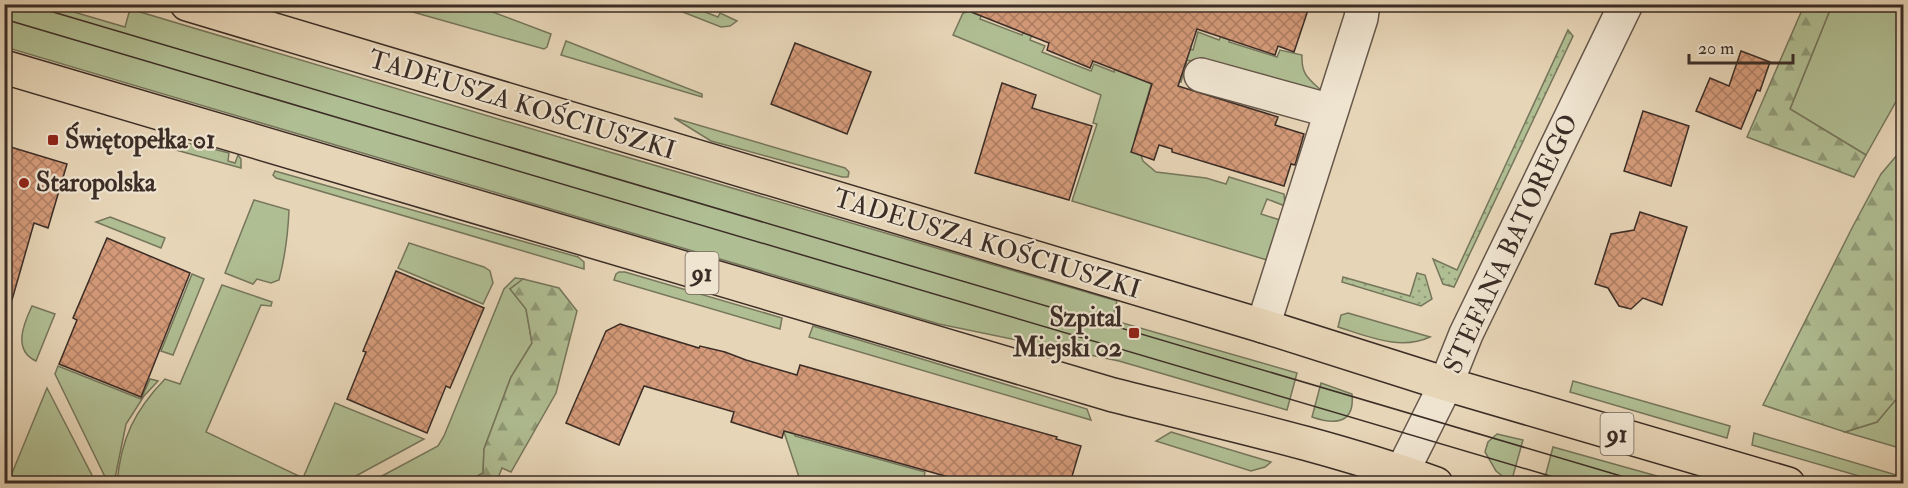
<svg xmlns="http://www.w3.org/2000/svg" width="1908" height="488" viewBox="0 0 1908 488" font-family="'IM FELL Double Pica',serif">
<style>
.grass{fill:#b0be93;stroke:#76765c;stroke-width:1.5}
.forest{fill:url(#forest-firs);stroke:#76765c;stroke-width:1.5}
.garden{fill:url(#garden-dots);stroke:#76765c;stroke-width:1.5}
.building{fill:url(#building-cross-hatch);stroke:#3b2d26;stroke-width:1.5}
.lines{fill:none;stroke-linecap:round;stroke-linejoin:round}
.street-casing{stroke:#66574a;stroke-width:36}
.primary-casing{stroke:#3b2d26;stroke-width:36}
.street{stroke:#efe4d0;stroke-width:33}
.primary{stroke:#e7d5b7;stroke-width:33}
.tram{stroke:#3b2d26;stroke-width:1.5}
.poi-dot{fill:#8f2418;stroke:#efe4d0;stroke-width:2}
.labels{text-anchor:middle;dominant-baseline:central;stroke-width:4.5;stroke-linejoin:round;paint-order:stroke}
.shield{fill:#efe4d0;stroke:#716459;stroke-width:1.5}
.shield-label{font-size:24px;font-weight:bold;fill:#3b2d26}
.street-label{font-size:26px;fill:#3b2d26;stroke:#efe4d0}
.poi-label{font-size:26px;font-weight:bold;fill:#3b2d26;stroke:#efe4d0;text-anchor:start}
</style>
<defs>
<pattern id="forest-firs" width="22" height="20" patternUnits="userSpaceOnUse" patternTransform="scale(1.5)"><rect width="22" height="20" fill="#b0be93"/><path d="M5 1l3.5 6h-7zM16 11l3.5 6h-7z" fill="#909b78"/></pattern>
<pattern id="garden-dots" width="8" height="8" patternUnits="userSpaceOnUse" patternTransform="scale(1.5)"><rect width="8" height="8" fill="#b0be93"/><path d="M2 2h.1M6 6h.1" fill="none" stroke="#909b78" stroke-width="1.8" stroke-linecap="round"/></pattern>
<pattern id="building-cross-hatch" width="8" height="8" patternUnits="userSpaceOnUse" patternTransform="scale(1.5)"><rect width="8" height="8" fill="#d49a79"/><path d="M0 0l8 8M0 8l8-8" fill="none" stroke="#ad7e63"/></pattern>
</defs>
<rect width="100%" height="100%" fill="#e7d5b7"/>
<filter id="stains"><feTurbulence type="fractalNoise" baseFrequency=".00333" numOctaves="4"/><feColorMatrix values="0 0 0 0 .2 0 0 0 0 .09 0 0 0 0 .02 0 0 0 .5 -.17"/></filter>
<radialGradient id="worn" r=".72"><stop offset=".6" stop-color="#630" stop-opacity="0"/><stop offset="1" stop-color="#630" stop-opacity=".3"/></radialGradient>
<g class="grass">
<polygon points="4,5 50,5 125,27 130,9 589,146 1117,301 1112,320 1297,373 1287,410 1119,361 939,324 5,47"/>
<polygon points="388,5 474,5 551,34 547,47 544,49"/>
<polygon points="665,5 687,5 718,17 720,13 737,21 730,26 721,27"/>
<polygon points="1832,5 1903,5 1903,89 1866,155 1790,109"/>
<path d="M978,9L983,11L980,19L1022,35L1025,29L1033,31L1030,40L1045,46L1042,52L1091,71L1094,64L1114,72L1123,38L1172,43L1193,50L1198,32L1219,40L1223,32L1230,36L1229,42L1277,57L1280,50L1302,55C1301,75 1309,79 1323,92L1285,89L1187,60L1181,82L1154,75L1135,138L1143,161L1156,172L1206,178L1226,184L1229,177L1284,194L1285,206L1267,199L1261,214L1280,220L1267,260L1072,201L1097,124L1093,123L1101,95L953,35L963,13Z"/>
<polygon points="566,41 702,94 702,97 561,55"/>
<polygon points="674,118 845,168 849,172 848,177 842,177 711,141"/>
<polygon points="147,142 194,144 229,153 228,161 235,163 238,155 241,159 241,168"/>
<polygon points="275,171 578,257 584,262 584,269 276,178 273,175"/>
<path d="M254,200L289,210C288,234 285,257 279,280L271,283L257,279L253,284L225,273Z"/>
<polygon points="110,217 165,238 161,248 96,222"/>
<polygon points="409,243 484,267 490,271 493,283 483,304 398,268"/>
<polygon points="619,272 625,272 782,318 780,329 614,280 616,274"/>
<polygon points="192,274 204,279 173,355 161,351"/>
<polygon points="515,278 523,279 510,289 526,309 532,343 511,377 484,449 483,473 465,483 367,484 438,446 444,436 504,289"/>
<path d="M222,285L272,302L271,306L261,305L206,432L303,478L335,403L424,439L343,483H117C121,439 134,411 165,379L180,384Z"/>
<path d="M32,306L55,314L36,361C12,350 24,323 32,306Z"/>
<path d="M1348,313L1430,337C1400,351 1367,336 1338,327L1341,315Z"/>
<polygon points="813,326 1087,409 1091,420 809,337"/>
<polygon points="58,366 141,399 150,379 158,381 144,396 126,424 114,483 108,483 55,374"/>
<polygon points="1573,381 1730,426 1727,438 1570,392"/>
<path d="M1321,383L1352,394C1355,424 1335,425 1312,417Z"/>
<polygon points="47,388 96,483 8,483"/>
<polygon points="1903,390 1903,449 1845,432 1877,422"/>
<polygon points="797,427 795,436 925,472 923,483 801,483 783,429"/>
<polygon points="1171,432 1271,462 1265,467 1251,471 1156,441"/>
<polygon points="1754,433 1903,477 1903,483 1883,483 1752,445"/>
<polygon points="1497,434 1523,440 1511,483 1496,471 1485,452 1488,442"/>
<polygon points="1553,447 1682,483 1552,483 1544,481"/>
</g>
<g class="forest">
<polygon points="1792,5 1832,5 1790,109 1866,155 1854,177 1747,137 1802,10"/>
<polygon points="1903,148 1904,390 1877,422 1845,432 1763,405 1852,228 1881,174"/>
<polygon points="523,279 559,288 577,311 556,393 511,472 502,468 496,483 465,483 483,473 484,449 511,377 532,343 526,309 510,289"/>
</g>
<g class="garden">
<polygon points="1568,30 1573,36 1454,287 1443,284 1433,259 1457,270"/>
<polygon points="1417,273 1425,275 1432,299 1421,306 1342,282 1343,277 1410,296"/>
</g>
<g class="building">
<polygon points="956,4 1310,4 1294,52 1278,46 1275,55 1197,29 1178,86 1278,117 1275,125 1304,134 1295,165 1291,164 1284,186 1172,152 1172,149 1159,145 1154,160 1131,152 1152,84 1093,61 1090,68 1047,50 1049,43 956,6"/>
<polygon points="795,43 871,72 847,134 771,104"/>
<polygon points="1741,51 1770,62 1760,91 1757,90 1741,129 1696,111 1710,78 1729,86"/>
<polygon points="1002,83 1036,95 1032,108 1092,126 1069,200 975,173"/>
<polygon points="1643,111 1689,126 1671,186 1624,171"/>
<polygon points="4,145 67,164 48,228 34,223 12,300 4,299"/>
<polygon points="1640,212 1687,227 1662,305 1643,298 1631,309 1619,306 1608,288 1595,284 1611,234 1634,230"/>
<polygon points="107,238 190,273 141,397 59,364 77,320 73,318"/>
<polygon points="396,271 484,308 450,388 446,386 427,433 347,399 366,352 363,351"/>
<polygon points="620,324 699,348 700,346 725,352 746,360 797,375 800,365 1057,437 1056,439 1081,446 1070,483 970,483 784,431 782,438 731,422 734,412 644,386 619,445 566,423 606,331"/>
</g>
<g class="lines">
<g class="street-casing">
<g id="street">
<polyline points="1201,75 1331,111"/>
<polyline points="1263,326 1361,18 1363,4"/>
<polyline points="1396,484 1446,384 1466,334 1626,4"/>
</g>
</g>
<g class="primary-casing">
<g id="primary">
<polyline points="187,4 1263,326 1446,384 1788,484"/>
<path d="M4,67L1113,395C1221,422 1331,446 1436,484"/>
</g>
</g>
<use href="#street" class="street"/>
<use href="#primary" class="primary"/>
<g class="tram">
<polyline points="26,4 1648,484"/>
<polyline points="4,19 1577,484"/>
</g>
</g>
<g class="poi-dot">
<rect x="47" y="134" width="12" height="12" rx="3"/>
<circle cx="24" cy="183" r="6"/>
<rect x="1128" y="327" width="12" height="12" rx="3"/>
</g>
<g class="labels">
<g class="shield">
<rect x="685.5" y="252" width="33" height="42" rx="4.5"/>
<rect x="1600.5" y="413" width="33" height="42" rx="4.5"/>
</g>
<g class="shield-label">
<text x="702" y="273">91</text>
<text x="1617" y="434">91</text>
</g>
<g class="street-label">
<text transform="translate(522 105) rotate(17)">TADEUSZA KOŚCIUSZKI</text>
<text transform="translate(987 244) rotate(17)">TADEUSZA KOŚCIUSZKI</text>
<text transform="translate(1511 244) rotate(-65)">STEFANA BATOREGO</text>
</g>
<g class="poi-label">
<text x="65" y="140">Świętopełka 01</text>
<text x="36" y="183">Staropolska</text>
<text x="1122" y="318" text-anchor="end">Szpital<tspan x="1122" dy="30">Miejski 02</tspan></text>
</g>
</g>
<rect width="1908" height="488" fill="none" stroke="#e7d5b7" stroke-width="24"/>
<rect x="6" y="6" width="1896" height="476" fill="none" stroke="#3b2d26" stroke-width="3"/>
<rect x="12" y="12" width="1884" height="464" fill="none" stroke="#3b2d26" stroke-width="1.5"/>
<path d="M1689 54v9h104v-9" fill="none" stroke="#3b2d26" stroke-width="3"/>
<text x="1698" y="54" font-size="18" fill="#3b2d26" stroke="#efe4d0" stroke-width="4.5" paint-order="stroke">20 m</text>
<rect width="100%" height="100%" filter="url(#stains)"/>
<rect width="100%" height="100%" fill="url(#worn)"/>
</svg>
